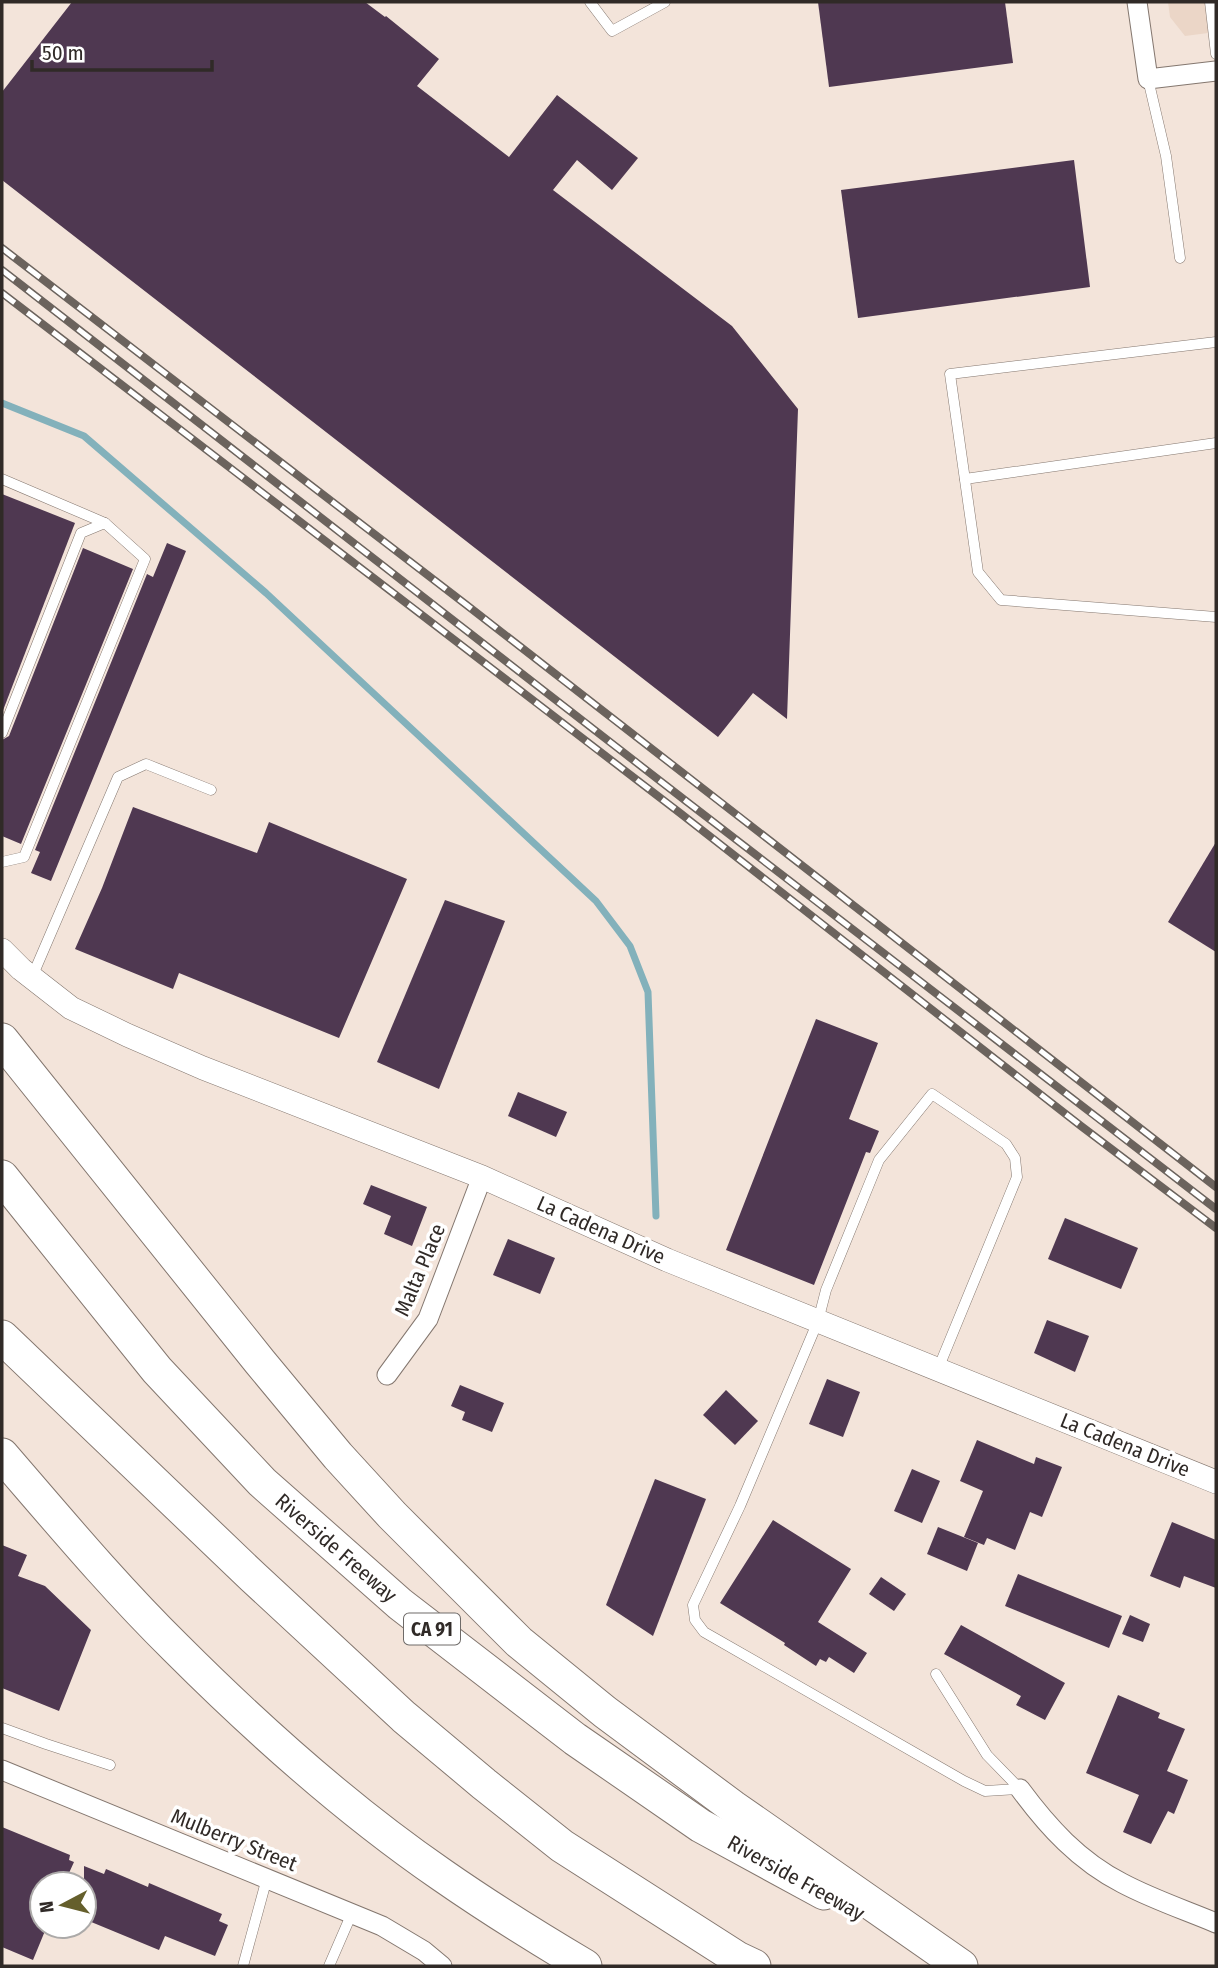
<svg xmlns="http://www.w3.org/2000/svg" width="1218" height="1968" viewBox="0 0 1218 1968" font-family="'Fira Sans Condensed',sans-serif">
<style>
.built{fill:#ebd6c7}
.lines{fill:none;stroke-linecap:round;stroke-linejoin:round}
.stream{stroke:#83b1bb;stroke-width:7}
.building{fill:#4f3851}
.service-casing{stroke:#84776f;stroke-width:11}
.minor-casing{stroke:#84776f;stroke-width:21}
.tertiary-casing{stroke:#84776f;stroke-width:24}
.motorway-casing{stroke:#84776f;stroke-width:35}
.service{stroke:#fff;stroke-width:10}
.minor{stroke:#fff;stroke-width:19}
.tertiary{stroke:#fff;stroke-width:23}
.motorway{stroke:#fff;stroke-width:33}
.rail-casing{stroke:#6b635d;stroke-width:8}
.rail{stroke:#fff;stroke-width:5;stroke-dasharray:16;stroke-linecap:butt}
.labels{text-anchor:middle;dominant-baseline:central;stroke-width:7;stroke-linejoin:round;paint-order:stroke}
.shield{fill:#fff;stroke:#6e6a68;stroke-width:2}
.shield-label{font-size:19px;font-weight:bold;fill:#302a27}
.street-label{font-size:21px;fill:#302a27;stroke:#fff}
</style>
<rect width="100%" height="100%" fill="#f3e4da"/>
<polygon class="built" points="1168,2 1216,2 1216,32 1185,36 1170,17"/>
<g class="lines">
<polyline class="stream" points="2,403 84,436 266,593 596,901 630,946 648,992 656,1216"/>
</g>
<g class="building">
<polygon points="72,2 365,2 385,17 386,16 439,59 417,86 509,157 557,95 638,158 612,190 577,160 553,190 732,326 798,409 787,719 753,693 718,737 2,180 2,92"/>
<polygon points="818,2 1005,2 1013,63 829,87"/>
<polygon points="1074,160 1090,287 858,318 841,190"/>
<polygon points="2,494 75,523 2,713"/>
<polygon points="167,543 186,551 51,881 31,873 40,852 35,850 147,574 153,577"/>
<polygon points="83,548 133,569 21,844 2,836 2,740 9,736"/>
<polygon points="133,807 257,853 269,822 407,879 339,1038 179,973 173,989 75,949 102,888"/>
<polygon points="1216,842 1216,952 1168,922"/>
<polygon points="445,900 505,921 439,1089 377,1062"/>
<polygon points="816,1019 878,1043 849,1119 879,1131 870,1153 866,1152 814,1285 726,1250"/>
<polygon points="518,1092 567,1112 556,1137 508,1116"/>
<polygon points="371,1185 427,1207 412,1246 384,1234 391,1216 363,1204"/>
<polygon points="1065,1218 1138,1248 1121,1289 1048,1259"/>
<polygon points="508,1239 555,1258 540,1294 493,1275"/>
<polygon points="1047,1320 1089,1336 1075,1372 1034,1353"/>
<polygon points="827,1379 860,1392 843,1437 809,1424"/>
<polygon points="460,1385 504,1403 492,1432 462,1420 465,1412 451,1406"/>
<polygon points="726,1390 758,1421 735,1445 703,1415"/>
<polygon points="977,1440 1034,1464 1036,1457 1062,1467 1042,1517 1030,1512 1015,1550 987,1538 984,1545 964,1537 983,1491 960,1481"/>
<polygon points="912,1469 940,1481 922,1523 894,1511"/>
<polygon points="655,1479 706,1499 653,1636 606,1605"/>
<polygon points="773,1520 851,1569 818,1622 867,1653 854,1673 829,1657 826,1662 820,1659 816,1666 784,1645 785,1643 720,1603"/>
<polygon points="1172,1522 1216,1540 1216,1588 1184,1576 1180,1588 1150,1576"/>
<polygon points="938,1527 978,1543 967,1571 927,1554"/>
<polygon points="2,1545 27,1555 18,1576 45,1586 91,1630 59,1711 2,1688"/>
<polygon points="1018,1574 1122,1616 1109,1648 1005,1606"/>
<polygon points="881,1577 906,1594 894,1611 869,1594"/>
<polygon points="1130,1615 1150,1624 1143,1642 1122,1634"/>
<polygon points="961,1625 1065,1683 1045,1720 1016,1705 1021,1696 944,1654"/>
<polygon points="1118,1695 1160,1713 1158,1718 1185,1729 1167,1771 1188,1780 1174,1814 1168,1811 1151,1844 1123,1832 1139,1795 1086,1773"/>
<polygon points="2,1827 70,1855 69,1860 74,1862 64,1884 42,1884 42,1926 47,1926 33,1960 2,1947"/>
<polygon points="84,1866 104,1874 106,1869 148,1887 149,1883 222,1914 219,1921 228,1925 215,1956 165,1936 159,1950 84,1919"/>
</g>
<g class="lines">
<g class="service-casing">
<g id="service">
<polyline points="590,2 612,31 665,2"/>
<polyline points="1210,2 1216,54"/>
<polyline points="1148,79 1166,156 1180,258"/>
<polyline points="1216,342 950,374 978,572 1001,600 1216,617"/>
<polyline points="2,479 105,523"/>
<polyline points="965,479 1216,443"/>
<polyline points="2,733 81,533 105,523 145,559 24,857 2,862"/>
<polyline points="32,977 118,777 146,764 211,790"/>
<polyline points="938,1369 1017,1177 1015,1158 1006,1144 932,1094 879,1160 826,1290 818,1321 740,1506 693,1605 695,1620 704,1632 964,1781 985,1791 1020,1789"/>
<polyline points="936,1674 987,1755 1020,1789"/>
<polyline points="2,1728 46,1744 110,1765"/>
<polyline points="243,1966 267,1878"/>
<polyline points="329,1966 352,1913"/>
</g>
</g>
<g class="minor-casing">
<g id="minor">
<polyline points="1137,2 1148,79 1216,71"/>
<polyline points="387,1375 428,1319 482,1177"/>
<polyline points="2,1770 382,1926 424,1951 442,1966"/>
<path d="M1020,1789C1048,1827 1079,1861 1122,1883C1152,1899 1185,1910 1216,1923"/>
</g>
</g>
<g class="tertiary-casing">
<polyline id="tertiary" points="2,950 21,969 71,1008 127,1035 203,1068 482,1177 667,1260 1216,1482"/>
</g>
<g class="motorway-casing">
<g id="motorway">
<polyline points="2,1040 260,1362 338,1456 392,1515 519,1642 605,1712 733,1807 961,1966"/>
<polyline points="2,1177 157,1370 262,1482 400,1604 575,1739 701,1826 824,1893"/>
<polyline points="2,1337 253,1577 404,1717 484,1784 562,1846 737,1958 754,1966"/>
<path d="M2,1455C59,1521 114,1587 176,1648C258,1730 346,1809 442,1875C488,1907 536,1937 585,1966"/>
</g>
</g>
<use href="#service" class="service"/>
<use href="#minor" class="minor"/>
<use href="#tertiary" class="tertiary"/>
<use href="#motorway" class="motorway"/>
<g class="rail-casing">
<g id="rail">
<polyline points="2,248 464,603 1216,1187"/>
<polyline points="2,270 686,801 1216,1209"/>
<polyline points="2,293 680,813 1081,1126 1216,1228"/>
</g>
</g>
<use href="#rail" class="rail"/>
</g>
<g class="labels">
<rect class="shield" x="404" y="1613.5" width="56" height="31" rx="5"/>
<g class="shield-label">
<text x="432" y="1629">CA 91</text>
</g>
<g class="street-label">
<text transform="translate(601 1230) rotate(24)">La Cadena Drive</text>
<text transform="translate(420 1270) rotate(-67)">Malta Place</text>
<text transform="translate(1125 1445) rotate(22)">La Cadena Drive</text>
<text transform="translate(336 1548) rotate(41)">Riverside Freeway</text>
<text transform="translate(234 1840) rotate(22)">Mulberry Street</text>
<text transform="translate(796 1878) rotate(29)">Riverside Freeway</text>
</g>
</g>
<rect width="1218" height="1968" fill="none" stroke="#302a27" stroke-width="7"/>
<g transform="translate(63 1905) rotate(263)"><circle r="33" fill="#ffffff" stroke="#acaaa9" stroke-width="2"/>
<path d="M0-5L12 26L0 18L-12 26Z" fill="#655f2c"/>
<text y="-10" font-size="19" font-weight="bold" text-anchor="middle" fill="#302a27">N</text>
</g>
<path d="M32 60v10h180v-10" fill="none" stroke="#302a27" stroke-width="3.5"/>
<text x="42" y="60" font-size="21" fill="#302a27" stroke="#ffffff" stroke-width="5" paint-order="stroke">50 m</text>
</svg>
